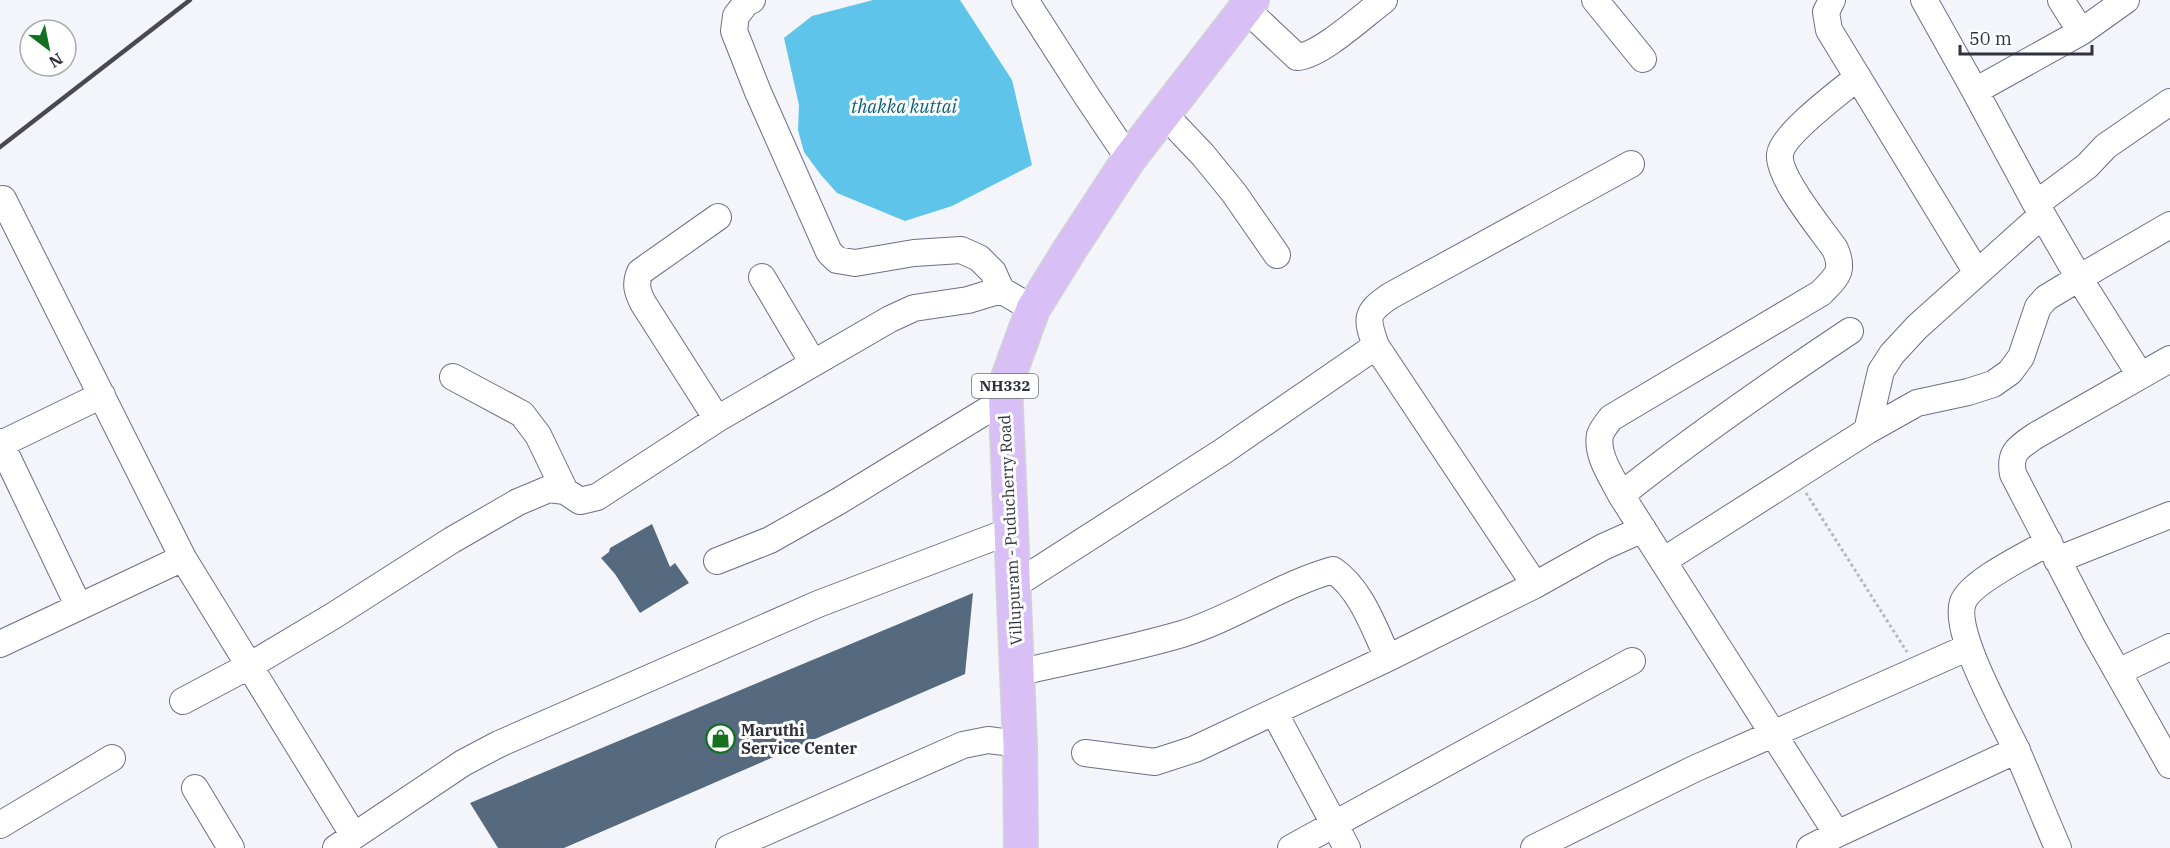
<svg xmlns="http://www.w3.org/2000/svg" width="2170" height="848" font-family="'IBM Plex Serif',serif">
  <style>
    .water { fill: #5ec4e9 }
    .building { fill: #55697f }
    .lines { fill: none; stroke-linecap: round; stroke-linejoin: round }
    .minor-casing { stroke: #6b6f89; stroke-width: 28 }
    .highway-casing { stroke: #d1d2d4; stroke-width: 36 }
    .path { stroke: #b6b7bf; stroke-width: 3; stroke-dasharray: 3 3; stroke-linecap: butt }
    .minor { stroke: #fff; stroke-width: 26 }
    .highway { stroke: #d8c0f6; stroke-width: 33 }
    .rail { stroke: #474953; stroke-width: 4.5 }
    .labels { text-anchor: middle; stroke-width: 6; stroke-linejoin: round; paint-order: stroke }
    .shield { fill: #fff; stroke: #6e7077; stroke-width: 1.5 }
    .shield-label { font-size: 15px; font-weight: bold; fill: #30323d }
    .street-label { font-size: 16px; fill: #30323d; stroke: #fff }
    .poi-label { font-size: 16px; font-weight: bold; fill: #30323d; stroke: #fff; text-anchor: start }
    .water-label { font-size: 18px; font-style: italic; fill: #085f78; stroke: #fff }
  </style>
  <rect width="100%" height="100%" fill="#f4f5fb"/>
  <!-- water -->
  <path class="water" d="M 873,0 L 960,0 L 1012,80 L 1032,165 L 952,206 L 905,221 L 837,193 L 821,175 L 804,152 L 798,130 L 799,105 L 784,38 L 812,16 Z"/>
  <!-- building -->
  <path class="building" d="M 652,524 L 670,567 L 675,563 L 689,583 L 640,613 L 615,574 L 601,558 L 609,552 L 610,548 Z
    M 973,593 L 965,674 L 564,848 L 498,848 L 470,803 Z"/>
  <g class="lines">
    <defs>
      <path id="minor" d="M 752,0 L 746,3 L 736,16 L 734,31 L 758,92 L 829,252 L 837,260 L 855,263 L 914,253 L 961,250 L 979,258 L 993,272 L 1001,290 L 1033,309
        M 1025,0 L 1086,95 L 1129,159
        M 1595,0 L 1643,59
        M 1832,0 L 1826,12 L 1829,30 L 1977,273
        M 1924,0 L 1975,91 L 2081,32 L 2126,0
        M 2061,0 L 2081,32
        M 1246,9 L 1297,57 C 1320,56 1364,15 1384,0
        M 1858,77 C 1841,91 1783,134 1780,154 C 1777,177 1822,230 1835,249 C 1845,272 1836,277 1821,293 L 1611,418 C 1607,423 1602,429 1600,435 C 1596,455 1612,477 1621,495 L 1837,834 L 2017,750
        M 1164,114 L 1203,155 L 1234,193 L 1277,255
        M 3,199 L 183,558 L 354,836
        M 2036,204 L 2087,166 L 2106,146 L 2170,102
        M 762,277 L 813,363
        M 1376,346 C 1366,318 1365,313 1390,296 L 1631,164
        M 2170,359 L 2035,436 C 2018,448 2009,452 2013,474 L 2095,632 L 2170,765
        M 2140,375 L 2079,278 L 2170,225
        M 453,377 L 522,414 L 538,435 L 565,491
        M 717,419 L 643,303 C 637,291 635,284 640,272 L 718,217
        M 1867,431 L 1881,371 L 1892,354 L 1917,327 L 2042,215
        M 0,442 L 79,607
        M 1,444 L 102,395
        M 1621,495 C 1695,436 1772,383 1850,331
        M 2049,542 C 2029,554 1971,581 1963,602 C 1952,632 2003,720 2017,751 C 2031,783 2044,816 2058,848
        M 2057,560 L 2170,515
        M 717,561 L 770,540 L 839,501 L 1004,400
        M 1663,561 L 1867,431 L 1917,403 L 1968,392 L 1993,384 L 2010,372 L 2021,357 L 2038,307 L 2046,298 L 2079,278 L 2036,204 L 1975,91
        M 1013,586 L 1222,452 L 1376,346 L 1535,585
        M 0,644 L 183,558
        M 2118,672 L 2170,647
        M 1017,673 C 1072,660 1128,650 1182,634 C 1234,618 1280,585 1333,570 C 1361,589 1374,628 1388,658
        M 183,701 L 249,666 L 333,616 L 452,540 L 518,502 L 549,489 L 565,491 L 580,501 L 597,497 L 717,419 L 890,319 L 914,308 L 968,300 L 1001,290
        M 1274,712 L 1347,848
        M 1085,753 L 1155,762 L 1195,749 L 1388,658 L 1535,585 L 1603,547 L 1643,529
        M 195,788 L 231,848
        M 0,825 L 112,758
        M 336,848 L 463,763 L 499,744 L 818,604 L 1010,531
        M 729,848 L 963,745 L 988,740 L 1020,744
        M 1291,848 L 1632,661
        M 1534,848 L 1694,769 L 1969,647
        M 1810,848 L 1837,834"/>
      <path id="highway" d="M 1021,848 L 1020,744 L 1005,386 L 1033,309 L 1070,249 L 1129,159 L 1252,0"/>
    </defs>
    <!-- minor casing -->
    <use href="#minor" class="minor-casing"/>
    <!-- highway casing -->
    <use href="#highway" class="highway-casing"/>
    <!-- path -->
    <path class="path" d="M 1806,493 L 1907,652"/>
    <!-- minor -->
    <use href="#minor" class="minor"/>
    <!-- highway -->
    <use href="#highway" class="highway"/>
    <!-- rail -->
    <path class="rail" d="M 0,147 L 190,0"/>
  </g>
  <!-- icons -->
  <defs>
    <symbol id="shop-ring" viewBox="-11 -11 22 22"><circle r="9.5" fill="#fff" stroke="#12701e" stroke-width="1.5"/><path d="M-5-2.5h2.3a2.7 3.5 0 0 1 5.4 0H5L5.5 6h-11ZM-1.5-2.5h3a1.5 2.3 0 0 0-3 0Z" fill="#12701e"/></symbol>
  </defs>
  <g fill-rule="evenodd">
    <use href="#shop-ring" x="704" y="722" width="33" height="33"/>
  </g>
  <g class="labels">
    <!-- shield labels -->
    <rect class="shield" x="972" y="374" width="66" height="24" rx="4.5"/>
    <g class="shield-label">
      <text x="1005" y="391">NH332</text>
    </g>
    <!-- street labels -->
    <g class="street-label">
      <text transform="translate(1010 530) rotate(-93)" y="6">Villupuram - Puducherry Road</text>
    </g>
    <!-- poi labels -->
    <g class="poi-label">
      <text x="741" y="736">Maruthi<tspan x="741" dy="18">Service Center</tspan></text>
    </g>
    <!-- water labels -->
    <g class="water-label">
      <text x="904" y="113">thakka kuttai</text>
    </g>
  </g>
  <!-- north arrow -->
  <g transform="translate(48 48) rotate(148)"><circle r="28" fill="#ffffff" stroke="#acadb1" stroke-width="1.5"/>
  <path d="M0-4.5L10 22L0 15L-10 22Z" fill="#12701e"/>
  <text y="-9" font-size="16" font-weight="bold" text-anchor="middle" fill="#30323d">N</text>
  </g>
  <!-- scale -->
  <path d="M1960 45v9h132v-9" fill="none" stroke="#30323d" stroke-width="3"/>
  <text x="1969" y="45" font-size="18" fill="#30323d" stroke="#ffffff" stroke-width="4.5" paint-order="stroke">50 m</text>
</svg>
